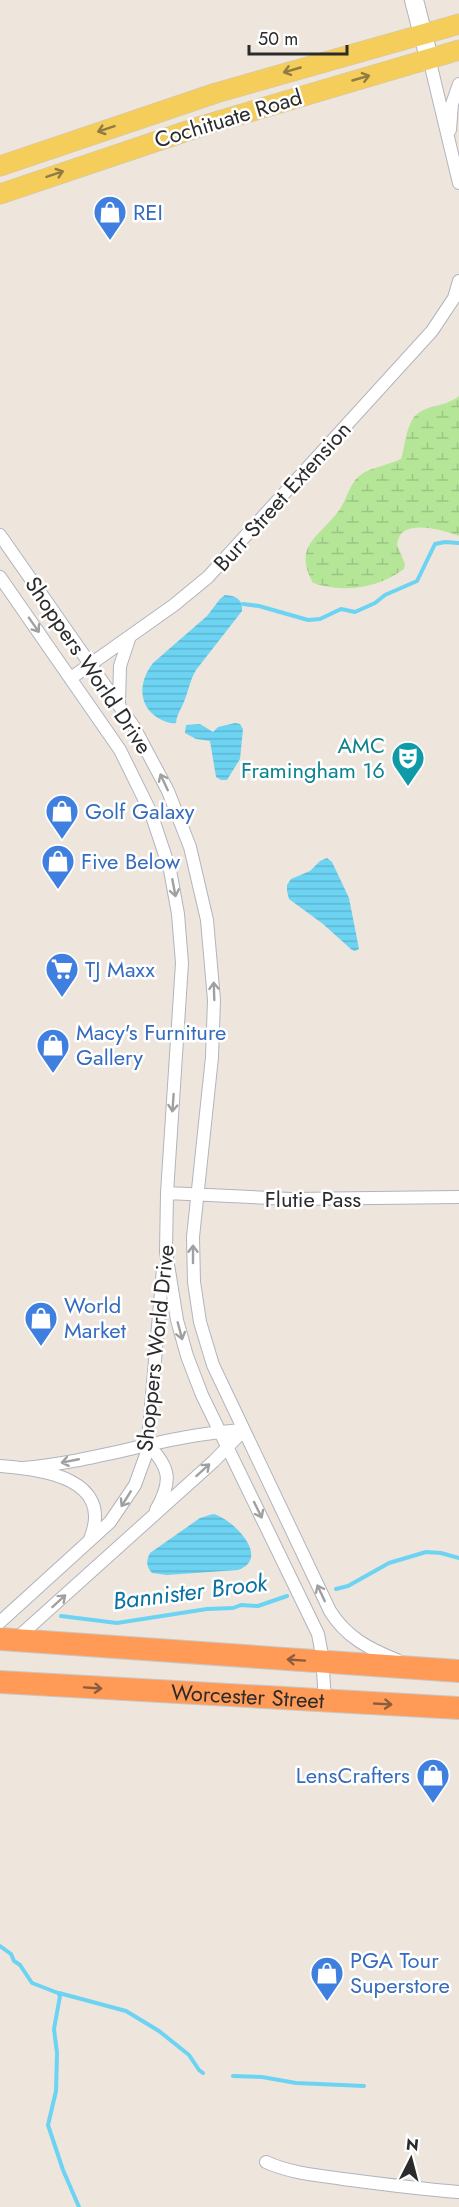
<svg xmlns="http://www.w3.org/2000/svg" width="459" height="2207" font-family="Jost,sans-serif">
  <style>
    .wetland { fill: url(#wetland-marsh) }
    .water { fill: url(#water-rules) }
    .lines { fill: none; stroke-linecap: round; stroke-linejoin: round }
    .stream { stroke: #6dd3f3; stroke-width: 4 }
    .street-casing { stroke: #b1b4bf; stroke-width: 14 }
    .secondary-casing { stroke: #b1b4bf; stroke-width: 20 }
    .primary-casing { stroke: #c8c8c8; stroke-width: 21 }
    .highway-casing { stroke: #c8c8c8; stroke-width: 24 }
    .street { stroke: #fff; stroke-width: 12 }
    .secondary { stroke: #fff; stroke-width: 18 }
    .primary { stroke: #f5cd5b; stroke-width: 20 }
    .highway { stroke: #ff9b57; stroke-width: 22 }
    .oneway { stroke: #907c43 }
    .oneway2 { stroke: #a0a0a0 }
    .oneway3 { stroke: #8a5d3f }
    .labels { text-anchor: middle; stroke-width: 5; stroke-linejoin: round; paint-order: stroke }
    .street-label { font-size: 22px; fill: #2b2b2b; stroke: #fff }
    .shop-label { font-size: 22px; fill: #366cbe; stroke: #fff; text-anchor: start }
    .culture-label { font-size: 22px; fill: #0d838f; stroke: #fff; text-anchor: end }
    .water-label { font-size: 24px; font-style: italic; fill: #0972a2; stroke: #fff }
  </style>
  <defs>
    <pattern id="wetland-marsh" width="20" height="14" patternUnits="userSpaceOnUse" patternTransform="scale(1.5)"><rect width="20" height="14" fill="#b5e698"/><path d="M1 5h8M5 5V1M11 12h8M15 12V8" fill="none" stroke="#9cc583"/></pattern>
    <pattern id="water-rules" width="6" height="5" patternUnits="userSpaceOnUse" patternTransform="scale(1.5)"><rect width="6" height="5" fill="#6dd3f3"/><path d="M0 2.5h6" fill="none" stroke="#5fb5d0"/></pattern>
  </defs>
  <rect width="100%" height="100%" fill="#eee6dd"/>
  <!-- wetland -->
  <path class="wetland" d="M 459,396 L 459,536 C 445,531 417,522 403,532 C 399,535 398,540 397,545 L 405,564 L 404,569 C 377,589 344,593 313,583 C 292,545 320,537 340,509 C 346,500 350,484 358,477 C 367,468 389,465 401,459 C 405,447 405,434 411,422 C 420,403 444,409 459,396 Z"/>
  <!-- water -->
  <path class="water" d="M 225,595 C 236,596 243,599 242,611 L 196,670 C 190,680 189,689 185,699 C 182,708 177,713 176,723 C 169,724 164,721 158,718 C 137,705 139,681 153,663 L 207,616 L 220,599 Z
    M 235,723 L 240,724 L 243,729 L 240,759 L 227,780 L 221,780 L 216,777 L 210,741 L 196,739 L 185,733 L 186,725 L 200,724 L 213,732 L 218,727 Z
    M 327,858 L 332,862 L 349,898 L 359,949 L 355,951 L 352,950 L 323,924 L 289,899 L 287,891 L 287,885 L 291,879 L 310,871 L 320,861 Z
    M 213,1514 C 232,1518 272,1558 238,1570 L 167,1575 L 152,1573 C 146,1566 146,1561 150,1553 L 200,1518 Z"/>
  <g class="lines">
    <!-- stream -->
    <path class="stream" d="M 243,604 L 259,606 L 308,620 L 320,619 L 341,609 L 355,612 L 375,603 L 385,595 L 417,581 L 435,544 L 445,542 L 459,543
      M 336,1589 L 348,1586 L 389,1563 L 426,1552 L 441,1553 L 459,1558
      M 61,1616 L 117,1623 L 207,1609 L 233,1608 L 241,1605 L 258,1606 L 287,1596
      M 0,1946 L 11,1954 L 14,1961 L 20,1965 L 32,1983 L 58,1993 L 60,1996 L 54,2029 L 57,2053 L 56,2091 L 48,2125 L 63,2170 L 79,2207
      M 59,1993 L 126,2011 L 159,2031 L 189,2055 L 199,2070 L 203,2073
      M 233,2076 L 262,2077 L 296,2083 L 364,2086"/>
    <defs>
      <path id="street" d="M 429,58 L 459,183
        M 450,130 L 452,104 L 459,84
        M 0,535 L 134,727 L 168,791 L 190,847 L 207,920 L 214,1000 L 212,1057 L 193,1237 L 194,1282 L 200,1322 L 213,1365 L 330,1611 C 346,1637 369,1649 397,1660
        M 0,577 L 120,750 L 151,813 L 170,870 L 178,914 L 182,963 L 167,1193 L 166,1252 L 177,1320 L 187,1356 L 202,1395 L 318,1634 L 322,1655 L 325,1701
        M 71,678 L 174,605 L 208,577 L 432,331 L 454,298 L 459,281
        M 119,702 L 120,666 L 130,636
        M 167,1193 L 290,1199 L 459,1197
        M 148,1445 C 171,1468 172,1482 156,1510
        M 0,1466 C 41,1469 115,1478 90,1539
        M 22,1468 C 97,1462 169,1434 244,1430
        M 0,1622 L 110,1522 L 135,1485 L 147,1452 L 163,1269
        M 15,1640 L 214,1461 L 244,1430
        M 266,2162 C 290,2173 316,2175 343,2179 C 381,2184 420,2189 459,2192"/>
      <path id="secondary" d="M 414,0 L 429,58"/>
      <path id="primary" d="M 0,166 L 216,93 L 459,24
        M 0,194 L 205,125 L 459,50"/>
      <g id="highway">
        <path d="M 0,1639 L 459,1671"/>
        <path id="s1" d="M 0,1682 L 459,1708"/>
      </g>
    </defs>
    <!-- street casing -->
    <use href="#street" class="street-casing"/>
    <!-- secondary casing -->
    <use href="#secondary" class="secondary-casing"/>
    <!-- primary casing -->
    <use href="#primary" class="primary-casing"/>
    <!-- highway casing -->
    <use href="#highway" class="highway-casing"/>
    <!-- street -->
    <use href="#street" class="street"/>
    <!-- secondary -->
    <use href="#secondary" class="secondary"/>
    <!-- primary -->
    <use href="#primary" class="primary"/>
    <!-- highway -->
    <use href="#highway" class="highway"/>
  </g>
  <!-- one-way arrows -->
  <defs><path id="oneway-shaft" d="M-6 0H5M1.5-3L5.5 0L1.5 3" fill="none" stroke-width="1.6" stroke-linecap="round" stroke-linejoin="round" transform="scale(1.5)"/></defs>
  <g class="oneway">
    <use href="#oneway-shaft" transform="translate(292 70) rotate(164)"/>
    <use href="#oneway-shaft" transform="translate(361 78) rotate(-16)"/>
    <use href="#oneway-shaft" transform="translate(106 129) rotate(161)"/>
    <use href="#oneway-shaft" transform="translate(55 174) rotate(-19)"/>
  </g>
  <g class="oneway2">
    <use href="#oneway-shaft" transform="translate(34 625) rotate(55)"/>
    <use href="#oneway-shaft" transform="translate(164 782) rotate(-115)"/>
    <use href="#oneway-shaft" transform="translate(174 888) rotate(79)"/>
    <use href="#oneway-shaft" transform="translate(214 991) rotate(-92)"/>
    <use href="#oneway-shaft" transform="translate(173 1103) rotate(94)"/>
    <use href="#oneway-shaft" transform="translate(193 1254) rotate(-90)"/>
    <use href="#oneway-shaft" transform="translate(180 1331) rotate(75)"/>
    <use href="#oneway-shaft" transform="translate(70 1461) rotate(169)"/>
    <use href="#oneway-shaft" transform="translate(203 1470) rotate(-42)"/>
    <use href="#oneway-shaft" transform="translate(126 1499) rotate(122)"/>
    <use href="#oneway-shaft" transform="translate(258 1510) rotate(64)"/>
    <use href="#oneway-shaft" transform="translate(321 1593) rotate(-115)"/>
    <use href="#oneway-shaft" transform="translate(59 1601) rotate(-42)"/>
  </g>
  <g class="oneway3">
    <use href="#oneway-shaft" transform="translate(296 1660) rotate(-176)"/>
    <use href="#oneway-shaft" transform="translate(93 1688) rotate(4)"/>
    <use href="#oneway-shaft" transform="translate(383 1704) rotate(3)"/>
  </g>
  <!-- icons -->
  <defs>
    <symbol id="shop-pin" viewBox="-11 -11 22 30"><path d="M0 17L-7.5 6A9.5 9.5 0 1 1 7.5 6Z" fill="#3f7fe0" stroke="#fff"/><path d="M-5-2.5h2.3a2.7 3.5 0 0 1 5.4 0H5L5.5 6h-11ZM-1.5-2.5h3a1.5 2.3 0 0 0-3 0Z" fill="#fff"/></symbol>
    <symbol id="theatre-pin" viewBox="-11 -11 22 30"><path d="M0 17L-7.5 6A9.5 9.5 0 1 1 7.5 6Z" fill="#0f9aa8" stroke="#fff"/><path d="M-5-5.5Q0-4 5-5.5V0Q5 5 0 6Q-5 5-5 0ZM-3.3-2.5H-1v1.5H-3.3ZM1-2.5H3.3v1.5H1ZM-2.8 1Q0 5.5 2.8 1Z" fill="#fff"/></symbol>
    <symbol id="supermarket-pin" viewBox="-11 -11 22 30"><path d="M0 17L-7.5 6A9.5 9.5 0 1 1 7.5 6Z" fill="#3f7fe0" stroke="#fff"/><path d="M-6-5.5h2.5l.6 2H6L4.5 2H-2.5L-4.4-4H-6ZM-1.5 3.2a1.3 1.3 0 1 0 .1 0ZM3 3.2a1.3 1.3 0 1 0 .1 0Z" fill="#fff"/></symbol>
  </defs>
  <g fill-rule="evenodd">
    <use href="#shop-pin" x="91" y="193" width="38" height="52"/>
    <use href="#theatre-pin" x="389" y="739" width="38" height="52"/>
    <use href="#shop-pin" x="43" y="792" width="38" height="52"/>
    <use href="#shop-pin" x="39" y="842" width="38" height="52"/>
    <use href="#supermarket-pin" x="43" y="950" width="38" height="52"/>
    <use href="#shop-pin" x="34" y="1026" width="38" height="52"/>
    <use href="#shop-pin" x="22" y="1299" width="38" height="52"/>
    <use href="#shop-pin" x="414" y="1756" width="38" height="52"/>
    <use href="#shop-pin" x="308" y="1954" width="38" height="52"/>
  </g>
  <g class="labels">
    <!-- street labels -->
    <g class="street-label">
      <text transform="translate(228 118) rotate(-17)" y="8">Cochituate Road</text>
      <text transform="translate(282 496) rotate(-48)" y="8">Burr Street Extension</text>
      <text transform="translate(89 665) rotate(56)" y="8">Shoppers World Drive</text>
      <text x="313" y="1207">Flutie Pass</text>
      <text transform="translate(155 1348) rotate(-84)" y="8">Shoppers World Drive</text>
      <text dy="8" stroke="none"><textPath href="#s1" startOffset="248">Worcester Street</textPath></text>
    </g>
    <!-- shop labels -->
    <g class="shop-label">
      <text x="133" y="220">REI</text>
      <text x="85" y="819">Golf Galaxy</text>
      <text x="81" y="869">Five Below</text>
      <text x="85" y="977">TJ Maxx</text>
      <text x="76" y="1040">Macy's Furniture<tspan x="76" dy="25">Gallery</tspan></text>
      <text x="64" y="1313">World<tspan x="64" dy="25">Market</tspan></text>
      <text x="410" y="1783" text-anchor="end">LensCrafters</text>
      <text x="350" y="1968">PGA Tour<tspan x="350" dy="25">Superstore</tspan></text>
    </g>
    <!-- culture labels -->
    <g class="culture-label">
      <text x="385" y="753">AMC<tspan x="385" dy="25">Framingham 16</tspan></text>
    </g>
    <!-- water labels -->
    <g class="water-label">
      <text transform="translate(190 1592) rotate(-7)" y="8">Bannister Brook</text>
    </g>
  </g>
  <!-- north arrow -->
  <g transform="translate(411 2159) rotate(6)" stroke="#ffffff" stroke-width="4.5" paint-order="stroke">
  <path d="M0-4.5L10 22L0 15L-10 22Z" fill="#2b2b2b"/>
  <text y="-9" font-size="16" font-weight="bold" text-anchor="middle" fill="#2b2b2b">N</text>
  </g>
  <!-- scale -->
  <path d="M249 45v9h98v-9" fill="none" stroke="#2b2b2b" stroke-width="3"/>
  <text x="258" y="45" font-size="18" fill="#2b2b2b" stroke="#ffffff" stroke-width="4.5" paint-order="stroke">50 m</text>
</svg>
